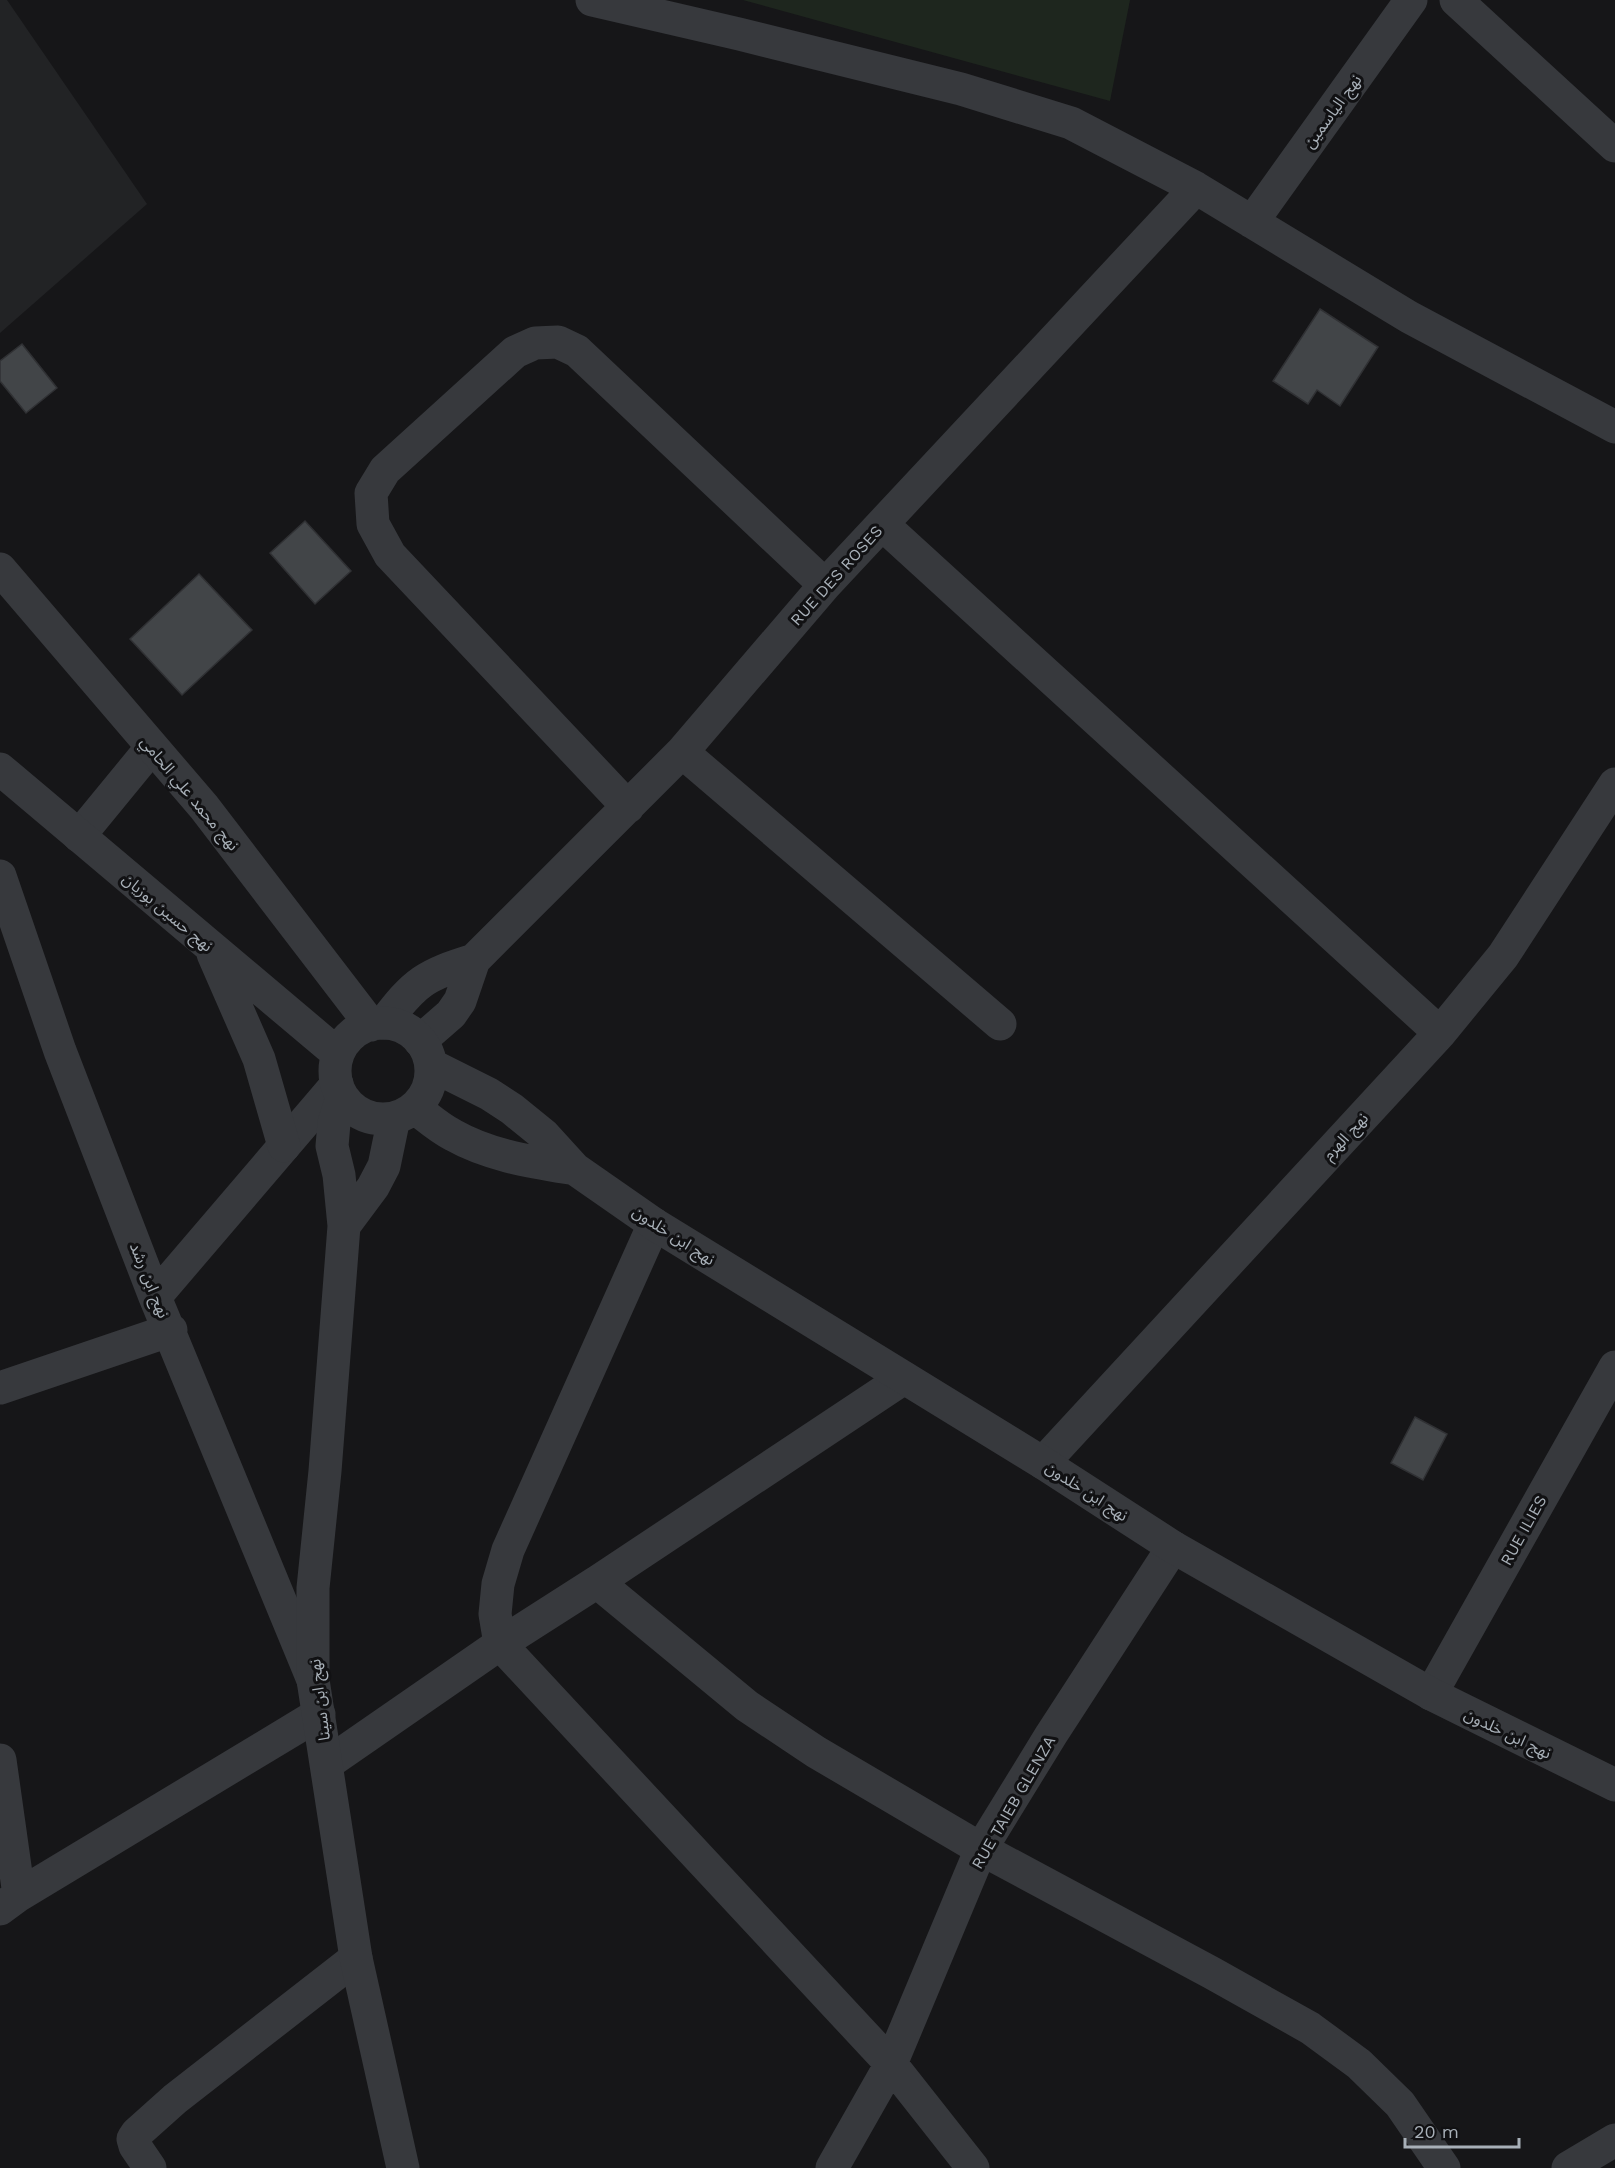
<svg xmlns="http://www.w3.org/2000/svg" width="1615" height="2168" font-family="'Work Sans','Noto Sans Arabic',sans-serif">
  <style>
    .built { fill: #222325 }
    .green { fill: #1e261e }
    .building { fill: #424548; stroke: #303134; stroke-width: 1.5 }
    .lines { fill: none; stroke-linecap: round; stroke-linejoin: round }
    .minor { stroke: #37393d; stroke-width: 33 }
    .tertiary { stroke: #37393d; stroke-width: 33 }
    .labels { text-anchor: middle; stroke-width: 6; stroke-linejoin: round; paint-order: stroke }
    .street-label { font-size: 16px; fill: #a8b0b8; stroke: #111113 }
  </style>
  <rect width="100%" height="100%" fill="#161618"/>
  <!-- built -->
  <path class="built" d="M 0,0 L 7,0 L 147,204 L 0,333 Z"/>
  <!-- green -->
  <path class="green" d="M 743,0 L 1130,0 L 1110,101 Z"/>
  <!-- building -->
  <path class="building" d="M 1320,309 L 1378,347 L 1340,406 L 1317,390 L 1308,404 L 1273,381 Z
    M 22,344 L 57,388 L 26,413 L 0,381 L 0,361 Z
    M 305,521 L 351,571 L 315,604 L 270,553 Z
    M 199,574 L 252,630 L 182,695 L 130,639 Z
    M 1415,1417 L 1447,1434 L 1423,1480 L 1391,1463 Z"/>
  <g class="lines">
    <!-- minor -->
    <path class="minor" d="M 592,0 L 739,34 L 961,89 L 1071,123 L 1196,188 L 1409,317 L 1615,427
      M 1456,0 L 1615,146
      M 1252,222 L 1411,0
      M 882,524 L 1440,1033
      M 682,752 L 1000,1024
      M 628,807 L 390,555 L 373,524 L 371,493 L 385,470 L 515,352 L 535,343 L 558,342 L 577,351 L 825,585
      M 79,836 L 152,747
      M 0,876 L 60,1051 L 155,1297 L 313,1680
      M 384,1023 C 415,982 425,975 474,960 L 682,752 L 825,585 L 1196,188
      M 420,1041 L 451,1014 L 460,1001 L 474,960
      M 654,1224 L 508,1550 L 498,1584 L 495,1614 L 500,1644 L 891,2064 L 973,2168
      M 155,1297 L 337,1084
      M 0,1388 L 171,1330
      M 1043,1463 L 1440,1033 L 1503,956 L 1615,784
      M 597,1582 L 904,1378
      M 1431,1694 L 1615,1367
      M 0,1760 L 19,1895
      M 328,1763 L 500,1644 L 597,1582 L 747,1706 L 816,1752 L 981,1849 L 1212,1973 L 1310,2028 L 1359,2064 L 1400,2104 L 1444,2168
      M 0,1909 L 19,1895 L 319,1714
      M 150,2168 L 135,2146 L 133,2139 L 137,2133 L 175,2099 L 356,1958
      M 832,2168 L 891,2064 L 981,1849 L 1051,1735 L 1173,1547
      M 1568,2168 L 1615,2140"/>
    <!-- tertiary -->
    <path class="tertiary" d="M 0,569 L 204,807 L 371,1025
      M 0,769 L 338,1054
      M 213,954 L 259,1059 L 284,1146
      M335 1071a48 48 0 1 1 96 0a48 48 0 1 1-96 0Z
      M 431,1065 L 489,1094 L 512,1109 L 544,1135 L 575,1169 L 654,1224 L 1043,1463 L 1173,1547 L 1431,1694 L 1615,1785
      M 342,1097 L 334,1123 L 332,1146 L 339,1175 L 344,1226 L 325,1471 L 313,1588 L 313,1680 L 356,1958 L 403,2168
      M 415,1108 C 427,1117 439,1128 453,1135 C 490,1156 533,1162 575,1169
      M 344,1226 L 373,1187 L 384,1166 L 394,1118"/>
  </g>
  <g class="labels">
    <!-- street labels -->
    <g class="street-label">
      <text transform="translate(1332 111) rotate(-54)" y="6">نهج الياسمين</text>
      <text transform="translate(836 575) rotate(-48)" y="6">RUE DES ROSES</text>
      <text transform="translate(190 793) rotate(50)" y="6">نهج محمد علي الحامي</text>
      <text transform="translate(168 912) rotate(40)" y="6">نهج حسين بوزيان</text>
      <text transform="translate(1345 1136) rotate(-47)" y="6">نهج الهرم</text>
      <text transform="translate(674 1235) rotate(33)" y="6">نهج ابن خلدون</text>
      <text transform="translate(150 1280) rotate(68)" y="6">نهج ابن رشد</text>
      <text transform="translate(1087 1491) rotate(33)" y="6">نهج ابن خلدون</text>
      <text transform="translate(1523 1530) rotate(-61)" y="6">RUE ILIES</text>
      <text transform="translate(319 1700) rotate(-97)" y="6">نهج ابن سينا</text>
      <text transform="translate(1508 1733) rotate(26)" y="6">نهج ابن خلدون</text>
      <text transform="translate(1013 1802) rotate(-60)" y="6">RUE TAIEB GLENZA</text>
    </g>
  </g>
  <!-- scale -->
  <path d="M1405 2138v9h114v-9" fill="none" stroke="#a8b0b8" stroke-width="3"/>
  <text x="1414" y="2138" font-size="18" fill="#a8b0b8" stroke="#111113" stroke-width="4.5" paint-order="stroke">20 m</text>
</svg>
